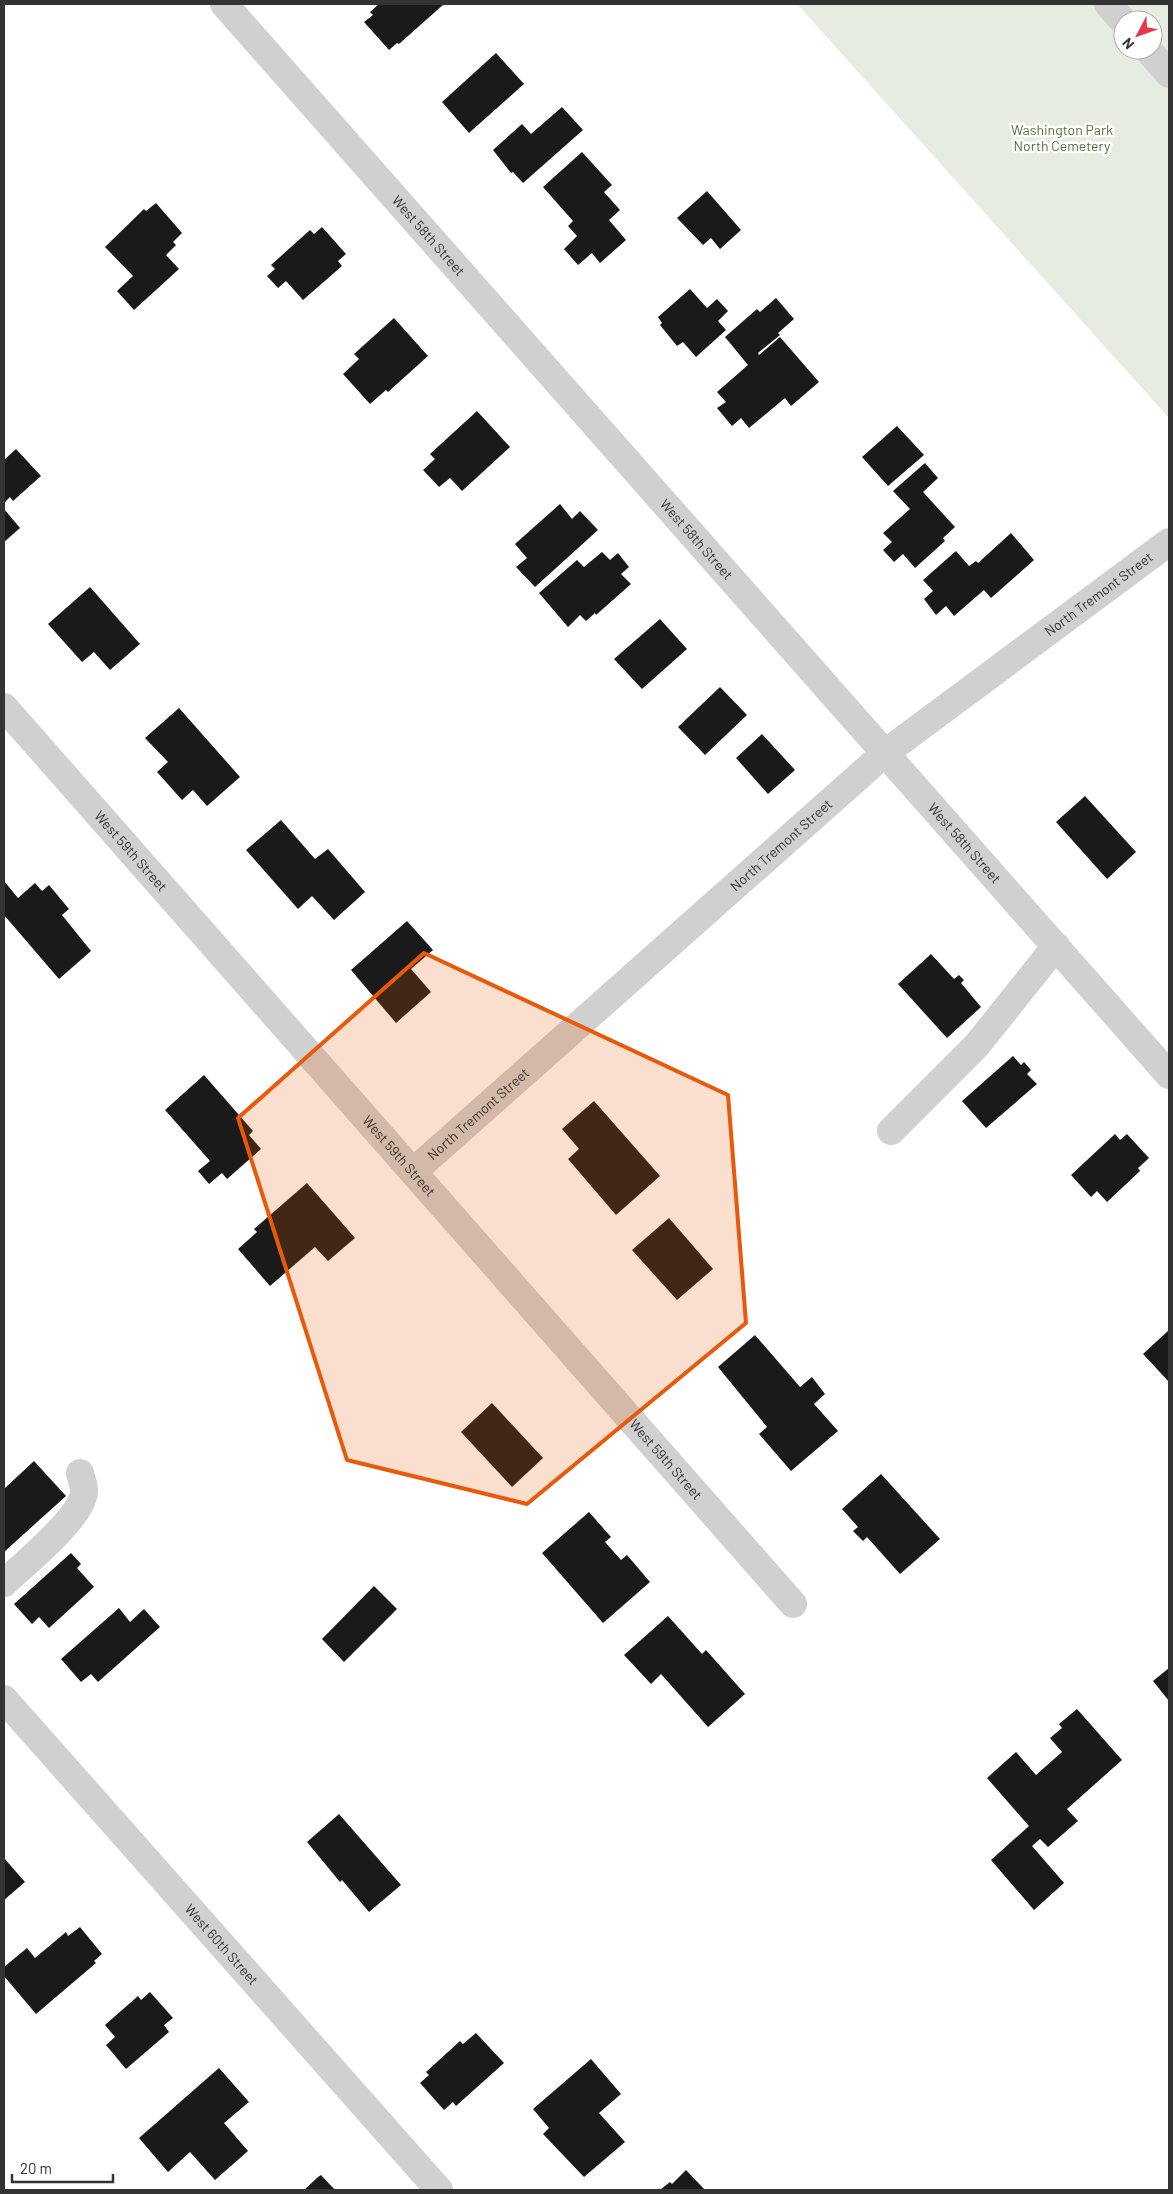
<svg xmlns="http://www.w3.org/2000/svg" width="1173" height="2194" font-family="Barlow,sans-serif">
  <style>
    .green { fill: #e6ecdf; fill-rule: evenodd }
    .building { fill: #1a1a1a }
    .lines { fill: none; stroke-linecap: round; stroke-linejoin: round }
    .minor { stroke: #d0d0d0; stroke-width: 28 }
    .marked { fill: #e8590c; fill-opacity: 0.2; stroke: #e8590c; stroke-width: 4; stroke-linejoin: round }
    .labels { text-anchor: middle; stroke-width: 5; stroke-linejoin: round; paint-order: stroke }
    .park-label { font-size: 14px; fill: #56703f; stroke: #fff }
    .street-label { font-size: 14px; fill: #333; stroke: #fff }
  </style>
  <rect width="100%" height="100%" fill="#fff"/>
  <!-- green -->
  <path class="green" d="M 797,4 L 1169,4 L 1169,418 ZM 1123,20 L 1153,20 L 1153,50 L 1123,50 Z"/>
  <!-- building -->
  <path class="building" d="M 379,4 L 444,4 L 399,44 L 397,43 L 389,50 L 364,22 L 373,15 L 370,12 Z
    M 496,53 L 524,84 L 469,133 L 442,102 Z
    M 562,107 L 583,130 L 523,183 L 513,172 L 511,173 L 493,150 L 522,124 L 531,134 Z
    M 582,152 L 612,185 L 604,192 L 620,210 L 609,220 L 626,240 L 600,263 L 592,253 L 578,265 L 564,249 L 577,236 L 568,226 L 573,221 L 543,187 Z
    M 707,191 L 741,230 L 720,249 L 711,238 L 703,245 L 677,218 Z
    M 156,203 L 182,233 L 173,242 L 176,245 L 166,255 L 179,269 L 134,310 L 117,291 L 133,276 L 105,247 L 144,209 L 146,211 Z
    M 322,227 L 346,254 L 338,261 L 342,266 L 303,300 L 286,281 L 278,288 L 267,276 L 275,269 L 271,265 L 310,230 L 314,234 Z
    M 690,289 L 707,308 L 717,299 L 728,311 L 718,321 L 726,330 L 696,357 L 683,342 L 677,346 L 660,325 L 662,323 L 658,317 Z
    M 776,298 L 794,319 L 778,333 L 780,335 L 758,353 L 759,355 L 780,337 L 819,382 L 791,406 L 785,398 L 749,428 L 741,418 L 732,426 L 717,408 L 726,402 L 717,392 L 748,365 L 725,337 L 757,309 L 760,312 Z
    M 394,318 L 428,356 L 388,392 L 386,390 L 370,404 L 343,374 L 359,359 L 354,354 Z
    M 477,411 L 510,447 L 462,491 L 450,478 L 439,487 L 423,470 L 435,459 L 430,454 Z
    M 897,426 L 924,455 L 888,486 L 862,457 Z
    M 16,449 L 41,476 L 13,501 L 10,497 L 4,503 L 4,460 Z
    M 925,463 L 938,478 L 923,492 L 955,527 L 943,538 L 945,541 L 915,568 L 903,554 L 894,562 L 883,550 L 892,542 L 883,533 L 910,509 L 893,491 Z
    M 560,504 L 572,519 L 580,511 L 598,530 L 535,587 L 516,567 L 527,558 L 515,544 Z
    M 4,509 L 20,528 L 4,542 Z
    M 1011,533 L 1034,560 L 991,598 L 984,590 L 954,616 L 946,606 L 936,615 L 924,599 L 933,591 L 923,580 L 956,551 L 969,566 L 976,561 L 978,563 Z
    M 602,552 L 610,560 L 618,553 L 629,567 L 621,574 L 631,584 L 596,615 L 595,613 L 586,621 L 580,615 L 568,627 L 539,593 L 577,560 L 584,567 Z
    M 90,587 L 140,644 L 110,670 L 94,652 L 82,662 L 48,624 Z
    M 660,619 L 687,649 L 642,689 L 614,659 Z
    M 720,687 L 747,715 L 705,755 L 678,727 Z
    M 179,708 L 240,777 L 207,806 L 193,790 L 182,800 L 157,772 L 168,762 L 145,738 Z
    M 762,734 L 795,770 L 768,794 L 736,758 Z
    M 1085,796 L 1136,852 L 1107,879 L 1056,822 Z
    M 281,820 L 315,859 L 328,849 L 365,892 L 334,920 L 312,896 L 298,909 L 246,850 Z
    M 4,881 L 18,898 L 35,883 L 42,891 L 49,885 L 69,909 L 62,915 L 91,951 L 59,979 L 4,915 Z
    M 407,921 L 433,950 L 411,969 L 431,992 L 396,1023 L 351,970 Z
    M 931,954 L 954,979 L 959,975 L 964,980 L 961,983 L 981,1007 L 947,1038 L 898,984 Z
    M 1013,1056 L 1021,1065 L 1024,1062 L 1031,1070 L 1027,1074 L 1037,1084 L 986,1128 L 962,1101 Z
    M 204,1075 L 253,1131 L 249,1135 L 261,1149 L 227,1179 L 222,1173 L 209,1184 L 198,1171 L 210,1161 L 165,1110 Z
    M 594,1101 L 660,1176 L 616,1215 L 568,1159 L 579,1149 L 562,1129 Z
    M 1115,1134 L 1120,1140 L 1127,1134 L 1149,1158 L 1138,1168 L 1140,1171 L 1107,1202 L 1097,1191 L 1091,1197 L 1071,1175 Z
    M 307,1183 L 355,1238 L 328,1261 L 315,1247 L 270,1286 L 238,1249 L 257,1232 L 254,1229 Z
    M 669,1218 L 713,1269 L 677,1300 L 632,1250 Z
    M 1169,1330 L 1169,1382 L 1143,1354 Z
    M 755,1335 L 800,1387 L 812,1377 L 825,1394 L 814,1404 L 838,1431 L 791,1471 L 759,1434 L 767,1427 L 718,1367 Z
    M 492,1403 L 543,1458 L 512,1487 L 461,1432 Z
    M 34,1461 L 66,1496 L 4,1552 L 4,1489 Z
    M 881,1474 L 940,1539 L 900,1574 L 867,1537 L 863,1541 L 853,1531 L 858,1527 L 842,1509 Z
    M 589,1512 L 611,1537 L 605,1542 L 621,1560 L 627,1555 L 650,1582 L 603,1623 L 542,1553 Z
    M 71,1553 L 81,1564 L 77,1568 L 94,1587 L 49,1628 L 39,1617 L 32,1624 L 14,1604 Z
    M 374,1586 L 397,1609 L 344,1662 L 322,1639 Z
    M 119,1608 L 130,1622 L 144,1609 L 160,1627 L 98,1682 L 91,1674 L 81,1682 L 61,1659 Z
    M 668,1616 L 702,1654 L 706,1650 L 745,1694 L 708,1727 L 661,1674 L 651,1684 L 624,1655 Z
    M 1169,1668 L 1169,1701 L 1153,1681 Z
    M 1077,1709 L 1122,1760 L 1067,1809 L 1078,1821 L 1048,1847 L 1040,1839 L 1032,1846 L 1064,1883 L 1034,1910 L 991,1860 L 1029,1826 L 987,1778 L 1016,1752 L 1036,1775 L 1062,1752 L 1050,1738 L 1062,1728 L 1059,1724 Z
    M 339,1814 L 401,1885 L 369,1912 L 342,1880 L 340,1882 L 307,1842 Z
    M 4,1858 L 25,1882 L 4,1900 Z
    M 80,1927 L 102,1954 L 94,1961 L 96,1963 L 36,2014 L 4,1976 L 4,1967 L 27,1948 L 35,1958 L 66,1932 L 68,1936 Z
    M 150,1992 L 173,2018 L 164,2025 L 169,2032 L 126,2069 L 106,2045 L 115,2037 L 105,2025 L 138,1996 L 141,2000 Z
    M 476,2033 L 504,2063 L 456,2106 L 453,2102 L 444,2110 L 420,2083 L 429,2075 L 426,2072 L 460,2041 L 463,2044 Z
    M 591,2059 L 621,2094 L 599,2113 L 625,2142 L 584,2177 L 543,2134 L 549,2128 L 533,2109 Z
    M 219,2068 L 249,2102 L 224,2123 L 248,2151 L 215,2180 L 190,2152 L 168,2172 L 139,2138 Z
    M 686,2170 L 705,2190 L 660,2190 L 670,2182 L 672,2184 Z
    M 321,2175 L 335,2190 L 304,2190 L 318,2177 Z"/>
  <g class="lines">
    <!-- minor -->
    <g class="minor">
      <path id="s1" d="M 224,4 L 1169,1075"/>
      <path d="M 1108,4 L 1123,21"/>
      <path d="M 1148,50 L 1169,74"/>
      <path id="s2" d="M 4,707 L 793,1604"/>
      <path d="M 891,1131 L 977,1045 L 1056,946"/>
      <path id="s3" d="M 414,1171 L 885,753 L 1169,542"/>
      <path d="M 4,1583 C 23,1565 82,1518 84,1492 C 85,1487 81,1479 80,1473"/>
      <path id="s4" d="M 4,1699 L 439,2190"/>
    </g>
  </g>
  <!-- marked area -->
  <path class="marked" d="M 424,953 L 728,1095 L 746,1323 L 527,1504 L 347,1460 L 238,1118 Z"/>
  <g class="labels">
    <!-- park labels -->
    <g class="park-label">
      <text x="1062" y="135">Washington Park<tspan x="1062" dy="16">North Cemetery</tspan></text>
    </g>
    <!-- street labels -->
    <g class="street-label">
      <text dy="5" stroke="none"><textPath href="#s1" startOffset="309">West 58th Street</textPath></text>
      <text dy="5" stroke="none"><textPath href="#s1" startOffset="714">West 58th Street</textPath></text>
      <text dy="5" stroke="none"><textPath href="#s3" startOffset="896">North Tremont Street</textPath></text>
      <text dy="5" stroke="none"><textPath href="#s1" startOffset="1119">West 58th Street</textPath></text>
      <text dy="5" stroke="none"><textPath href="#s3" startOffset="491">North Tremont Street</textPath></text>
      <text dy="5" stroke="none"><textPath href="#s2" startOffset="192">West 59th Street</textPath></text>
      <text dy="5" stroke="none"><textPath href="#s3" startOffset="86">North Tremont Street</textPath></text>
      <text dy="5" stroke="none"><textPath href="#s2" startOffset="598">West 59th Street</textPath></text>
      <text dy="5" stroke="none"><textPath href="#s2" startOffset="1002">West 59th Street</textPath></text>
      <text dy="5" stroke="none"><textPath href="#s4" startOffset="328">West 60th Street</textPath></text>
    </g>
  </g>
  <!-- border -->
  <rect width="1173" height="2194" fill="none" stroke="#333333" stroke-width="10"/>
  <!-- north arrow -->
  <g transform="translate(1138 35) rotate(229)"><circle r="24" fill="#ffffff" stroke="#adadad"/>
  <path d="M0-4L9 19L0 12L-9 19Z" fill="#e63946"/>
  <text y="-8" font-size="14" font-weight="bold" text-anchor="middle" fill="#333333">N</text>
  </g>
  <!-- scale -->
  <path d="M12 2174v8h101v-8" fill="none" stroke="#333333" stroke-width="2.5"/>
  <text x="20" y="2174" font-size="15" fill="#333333" stroke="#ffffff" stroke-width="4" paint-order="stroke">20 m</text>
</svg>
